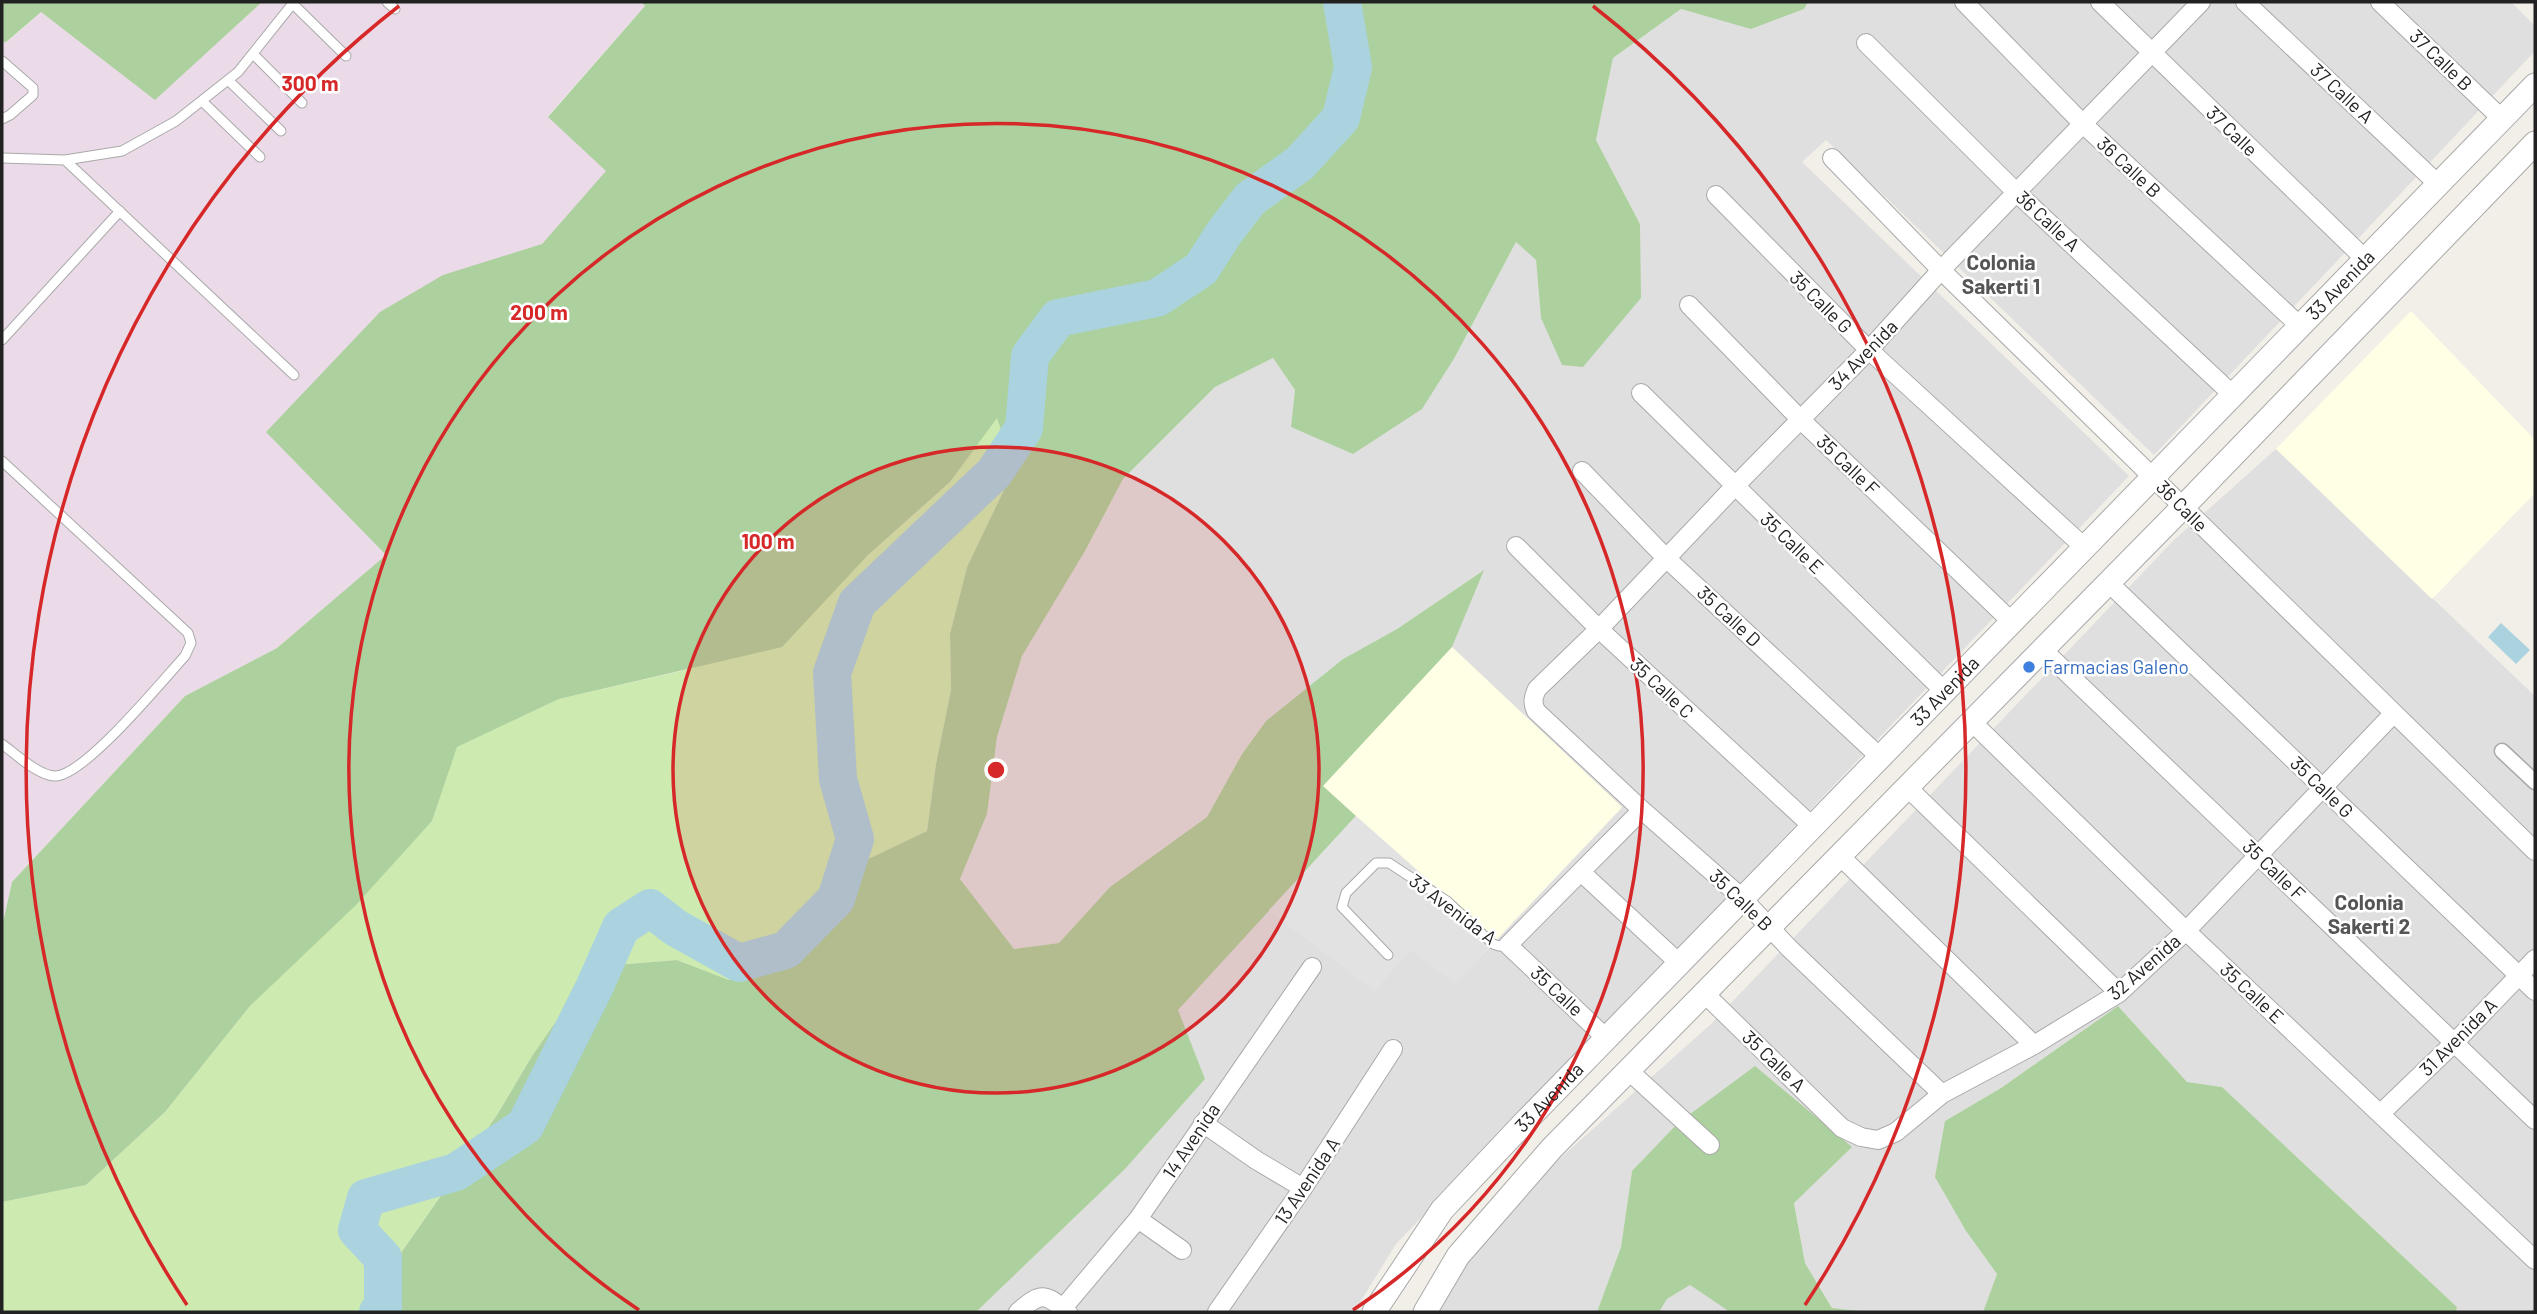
<svg xmlns="http://www.w3.org/2000/svg" width="2537" height="1314" font-family="Barlow,sans-serif">
  <style>
    .residential { fill: #e0dfdf }
    .industrial { fill: #ebdbe8 }
    .education { fill: #ffffe5 }
    .grass { fill: #cdebb0 }
    .forest { fill: #add19e }
    .parking { fill: #e2e2e2 }
    .water { fill: #aad3df }
    .lines { fill: none; stroke-linecap: round; stroke-linejoin: round }
    .river { stroke: #aad3df; stroke-width: 38 }
    .service-casing { stroke: #a9a9a9; stroke-width: 11 }
    .pedestrian-casing { stroke: #a9a9a9; stroke-width: 17 }
    .minor-casing { stroke: #a9a9a9; stroke-width: 20 }
    .tertiary-casing { stroke: #a9a9a9; stroke-width: 25 }
    .service { stroke: #fff; stroke-width: 9 }
    .pedestrian { stroke: #fff; stroke-width: 14 }
    .minor { stroke: #fff; stroke-width: 18 }
    .tertiary { stroke: #fff; stroke-width: 23 }
    .ring { fill: none; stroke: #d62828; stroke-width: 3.5 }
    .shop-dot { fill: #3f7fe0; stroke: #fff; stroke-width: 2.5 }
    .labels { text-anchor: middle; stroke-width: 5; stroke-linejoin: round; paint-order: stroke }
    .street-label { font-size: 19px; fill: #222; stroke: #fff }
    .shop-label { font-size: 19px; fill: #366cbe; stroke: #fff; text-anchor: start }
    .neighbourhood-label { font-size: 21px; font-weight: bold; fill: #555; stroke: #fff }
    .centre { fill: #d62828; stroke: #fff; stroke-width: 3.5 }
    .ring-label { font-size: 21px; text-anchor: middle; font-weight: bold; fill: #d62828; stroke: #fff; stroke-width: 5; stroke-linejoin: round; paint-order: stroke }
  </style>
  <rect width="100%" height="100%" fill="#f2efe9"/>
  <!-- residential -->
  <path class="residential" d="M 1808,2 L 2511,2 L 2535,26 L 2535,51 L 2154,455 L 1826,140 L 1802,162 L 2129,476 L 1396,1244 L 1354,1312 L 976,1312 L 1125,1169 L 1205,1079 L 1177,1010 L 1269,910 L 1374,990 L 1411,950 L 1456,983 L 1622,808 L 1452,647 L 1482,571 L 1397,629 L 1343,659 L 1266,721 L 1242,754 L 1207,817 L 1110,887 L 1059,943 L 1014,949 L 960,879 L 987,814 L 997,737 L 1022,656 L 1085,551 L 1123,479 L 1215,387 L 1273,358 L 1295,390 L 1455,357 L 1516,242 L 1536,260 L 1541,318 L 1640,224 L 1596,140 L 1613,58 L 1681,9 L 1751,28 L 1803,9 Z
    M 2276,449 L 2535,696 L 2535,1312 L 2456,1312 L 2457,1307 L 2222,1087 L 2187,1082 L 2118,1006 L 2001,1088 L 1945,1121 L 1966,1231 L 1997,1274 L 1983,1312 L 1866,1312 L 1833,1309 L 1805,1263 L 1794,1202 L 1632,1171 L 1621,1247 L 1597,1312 L 1434,1312 L 1472,1255 L 1548,1169 L 1710,1025 L 2174,540 Z
    M 1690,1285 L 1728,1310 L 1730,1312 L 1659,1312 L 1667,1299 Z"/>
  <!-- industrial -->
  <path class="industrial" d="M 262,2 L 641,2 L 645,6 L 548,116 L 607,171 L 542,244 L 266,431 L 386,555 L 277,648 L 185,696 L 12,882 L 2,927 L 2,39 L 6,43 L 41,12 L 155,99 Z"/>
  <!-- education -->
  <path class="education" d="M 2411,311 L 2535,440 L 2535,493 L 2432,599 L 2276,449 Z
    M 1452,647 L 1622,807 L 1496,940 L 1322,786 Z"/>
  <!-- grass -->
  <path class="grass" d="M 997,417 L 1014,469 L 967,567 L 950,634 L 951,690 L 936,764 L 927,831 L 834,876 L 795,944 L 729,980 L 677,960 L 617,965 L 568,1004 L 532,1056 L 497,1115 L 360,1312 L 2,1312 L 2,1202 L 86,1185 L 165,1112 L 250,1006 L 432,821 L 456,747 L 559,699 L 690,669 L 867,556 L 950,482 Z"/>
  <!-- forest -->
  <path class="forest" d="M 2,2 L 262,2 L 155,100 L 41,12 L 5,43 L 2,39 Z
    M 641,2 L 1808,2 L 1804,9 L 1751,29 L 1681,9 L 1613,58 L 1596,140 L 1640,224 L 1641,298 L 1583,367 L 1562,365 L 1541,318 L 1536,260 L 1516,242 L 1455,357 L 1422,409 L 1353,454 L 1291,427 L 1295,390 L 1273,358 L 1215,387 L 1123,479 L 1085,551 L 1022,656 L 997,737 L 987,814 L 960,879 L 1014,949 L 1059,943 L 1110,887 L 1207,817 L 1242,754 L 1266,721 L 1343,659 L 1397,629 L 1484,570 L 1452,647 L 1323,786 L 1356,816 L 1178,1010 L 1205,1079 L 1125,1169 L 976,1312 L 360,1312 L 497,1115 L 532,1056 L 568,1004 L 616,965 L 677,960 L 729,980 L 795,944 L 833,876 L 927,831 L 936,764 L 951,690 L 950,634 L 967,567 L 1014,469 L 997,418 L 950,482 L 867,556 L 782,647 L 559,699 L 457,747 L 432,821 L 356,905 L 250,1006 L 165,1112 L 86,1185 L 2,1202 L 2,927 L 12,882 L 185,696 L 277,648 L 386,555 L 266,432 L 380,312 L 443,275 L 542,244 L 606,171 L 548,117 L 645,6 Z
    M 2118,1006 L 2187,1082 L 2222,1087 L 2457,1307 L 2456,1312 L 1983,1312 L 1997,1274 L 1966,1231 L 1935,1177 L 1945,1121 L 2001,1088 Z
    M 1755,1066 L 1852,1147 L 1794,1203 L 1805,1263 L 1832,1308 L 1866,1312 L 1730,1312 L 1690,1285 L 1667,1299 L 1659,1312 L 1597,1312 L 1621,1247 L 1632,1171 L 1678,1123 Z"/>
  <!-- parking -->
  <path class="parking" d="M 1356,816 L 1496,940 L 1456,984 L 1411,950 L 1374,991 L 1269,910 Z"/>
  <!-- water -->
  <path class="water" d="M 2501,623 L 2530,650 L 2516,664 L 2488,637 Z"/>
  <g class="lines">
    <!-- river -->
    <path class="river" d="M 378,1312 L 383,1308 L 383,1258 L 357,1230 L 366,1198 L 456,1172 L 525,1126 L 594,988 L 621,927 L 650,908 L 676,928 L 739,963 L 786,950 L 836,899 L 855,839 L 838,779 L 832,673 L 857,603 L 994,473 L 1024,428 L 1030,356 L 1058,318 L 1157,298 L 1201,269 L 1224,233 L 1250,199 L 1300,163 L 1341,118 L 1353,67 L 1342,2"/>
    <defs>
      <path id="service" d="M 387,2 L 395,9
        M 293,4 L 346,56
        M 253,54 L 302,103
        M 2,61 L 33,88 L 33,95 L 10,115 L 2,119
        M 228,80 L 281,131
        M 202,101 L 260,157
        M 2,158 L 65,160 L 122,151 L 176,121 L 238,72 L 294,2
        M 65,160 L 294,375
        M 2,340 L 120,211
        M 2,461 L 188,633 L 191,643 L 185,656 C 162,681 86,774 56,776 C 40,777 14,753 2,744
        M 1388,955 L 1342,907 L 1346,893 L 1376,863 L 1389,863 L 1447,901 L 1493,944 L 1499,946 L 1508,945"/>
      <path id="pedestrian" d="M 2502,751 L 2535,782"/>
      <path id="minor" d="M 1964,2 L 2083,124 L 2300,326
        M 2100,2 L 2365,259
        M 2245,2 L 2438,184
        M 2380,2 L 2502,119
        M 1866,43 L 2017,193 L 2233,395
        M 1832,158 L 1941,270 L 2535,851
        M 1716,195 L 1869,350 L 2084,547
        M 1689,305 L 1800,419 L 2011,621
        M 1641,393 L 1944,691
        M 1582,471 L 1666,558 L 1880,757
        M 1516,546 L 1599,629 L 1812,826
        M 2109,583 L 2535,991
        M 2043,650 L 2535,1120
        M 1972,722 L 2186,931 L 2535,1260
        M 1908,788 L 2119,993
        M 1840,856 L 2034,1045
        M 1581,872 L 1679,963
        M 1705,994 L 1842,1128 L 1861,1137 L 1878,1140 L 1896,1132 L 1942,1094 L 2034,1045 L 2119,993 L 2186,931 L 2394,713
        M 1606,1038 L 1508,945 L 1642,810
        M 1629,1071 L 1710,1145
        M 1942,1094 L 1789,948 L 1742,898 L 1642,810 L 1536,711 C 1532,702 1533,698 1537,689 L 1599,629 L 1734,487 L 1869,350 L 1941,270 L 2201,2
        M 2380,1114 L 2454,1043 L 2535,959
        M 1203,1123 L 1256,1160 L 1303,1188
        M 1138,1219 L 1182,1250
        M 1063,1308 L 1138,1219 L 1312,967
        M 1018,1312 C 1042,1291 1045,1294 1068,1312
        M 1217,1312 L 1303,1188 L 1393,1049"/>
      <g id="tertiary">
        <path id="s1" d="M 1374,1312 L 1442,1210 L 1522,1125 L 2535,85"/>
        <path d="M 1425,1312 L 1458,1256 L 1552,1148 L 2183,507 L 2535,143"/>
      </g>
    </defs>
    <!-- service casing -->
    <use href="#service" class="service-casing"/>
    <!-- pedestrian casing -->
    <use href="#pedestrian" class="pedestrian-casing"/>
    <!-- minor casing -->
    <use href="#minor" class="minor-casing"/>
    <!-- tertiary casing -->
    <use href="#tertiary" class="tertiary-casing"/>
    <!-- service -->
    <use href="#service" class="service"/>
    <!-- pedestrian -->
    <use href="#pedestrian" class="pedestrian"/>
    <!-- minor -->
    <use href="#minor" class="minor"/>
    <!-- tertiary -->
    <use href="#tertiary" class="tertiary"/>
  </g>
  <!-- distance rings -->
  <circle cx="996" cy="770" r="323" fill="#d62828" fill-opacity=".12"/>
  <g class="ring">
    <circle cx="996" cy="770" r="323"/>
    <path d="M639 1310A647 647 0 1 1 1353 1310"/>
    <path d="M187 1305A970 970 0 0 1 399 6M1593 6A970 970 0 0 1 1805 1305"/>
  </g>
  <!-- markers -->
  <circle class="shop-dot" cx="2029" cy="667" r="7"/>
  <g class="labels">
    <!-- street labels -->
    <g class="street-label">
      <text transform="translate(2441 60) rotate(44)" y="7">37 Calle B</text>
      <text transform="translate(2342 93) rotate(43)" y="7">37 Calle A</text>
      <text transform="translate(2232 131) rotate(44)" y="7">37 Calle</text>
      <text transform="translate(2129 167) rotate(43)" y="7">36 Calle B</text>
      <text transform="translate(2048 221) rotate(43)" y="7">36 Calle A</text>
      <text dy="7" stroke="none"><textPath href="#s1" startOffset="1412">33 Avenida</textPath></text>
      <text transform="translate(1821 302) rotate(45)" y="7">35 Calle G</text>
      <text transform="translate(1863 355) rotate(-46)" y="7">34 Avenida</text>
      <text transform="translate(1848 465) rotate(44)" y="7">35 Calle F</text>
      <text transform="translate(2182 506) rotate(45)" y="7">36 Calle</text>
      <text transform="translate(1792 543) rotate(44)" y="7">35 Calle E</text>
      <text transform="translate(1729 616) rotate(43)" y="7">35 Calle D</text>
      <text transform="translate(1662 688) rotate(43)" y="7">35 Calle C</text>
      <text dy="7" stroke="none"><textPath href="#s1" startOffset="845">33 Avenida</textPath></text>
      <text transform="translate(2322 787) rotate(44)" y="7">35 Calle G</text>
      <text transform="translate(2274 870) rotate(44)" y="7">35 Calle F</text>
      <text transform="translate(1741 900) rotate(44)" y="7">35 Calle B</text>
      <text transform="translate(1453 909) rotate(37)" y="7">33 Avenida A</text>
      <text transform="translate(2144 967) rotate(-41)" y="7">32 Avenida</text>
      <text transform="translate(1557 991) rotate(43)" y="7">35 Calle</text>
      <text transform="translate(2252 993) rotate(43)" y="7">35 Calle E</text>
      <text transform="translate(2458 1037) rotate(-45)" y="7">31 Avenida A</text>
      <text transform="translate(1774 1061) rotate(44)" y="7">35 Calle A</text>
      <text dy="7" stroke="none"><textPath href="#s1" startOffset="278">33 Avenida</textPath></text>
      <text transform="translate(1191 1141) rotate(-56)" y="7">14 Avenida</text>
      <text transform="translate(1307 1181) rotate(-56)" y="7">13 Avenida A</text>
    </g>
    <!-- shop labels -->
    <g class="shop-label">
      <text x="2043" y="674">Farmacias Galeno</text>
    </g>
    <!-- neighbourhood labels -->
    <g class="neighbourhood-label">
      <text x="2001" y="270">Colonia<tspan x="2001" dy="24">Sakerti 1</tspan></text>
      <text x="2369" y="910">Colonia<tspan x="2369" dy="24">Sakerti 2</tspan></text>
    </g>
  </g>
  <circle cx="996" cy="770" r="10" class="centre"/>
  <g class="ring-label">
    <text x="310" y="91">300 m</text>
    <text x="539" y="320">200 m</text>
    <text x="768" y="549">100 m</text>
  </g>
  <!-- border -->
  <rect width="2537" height="1314" fill="none" stroke="#222222" stroke-width="7"/>
</svg>
